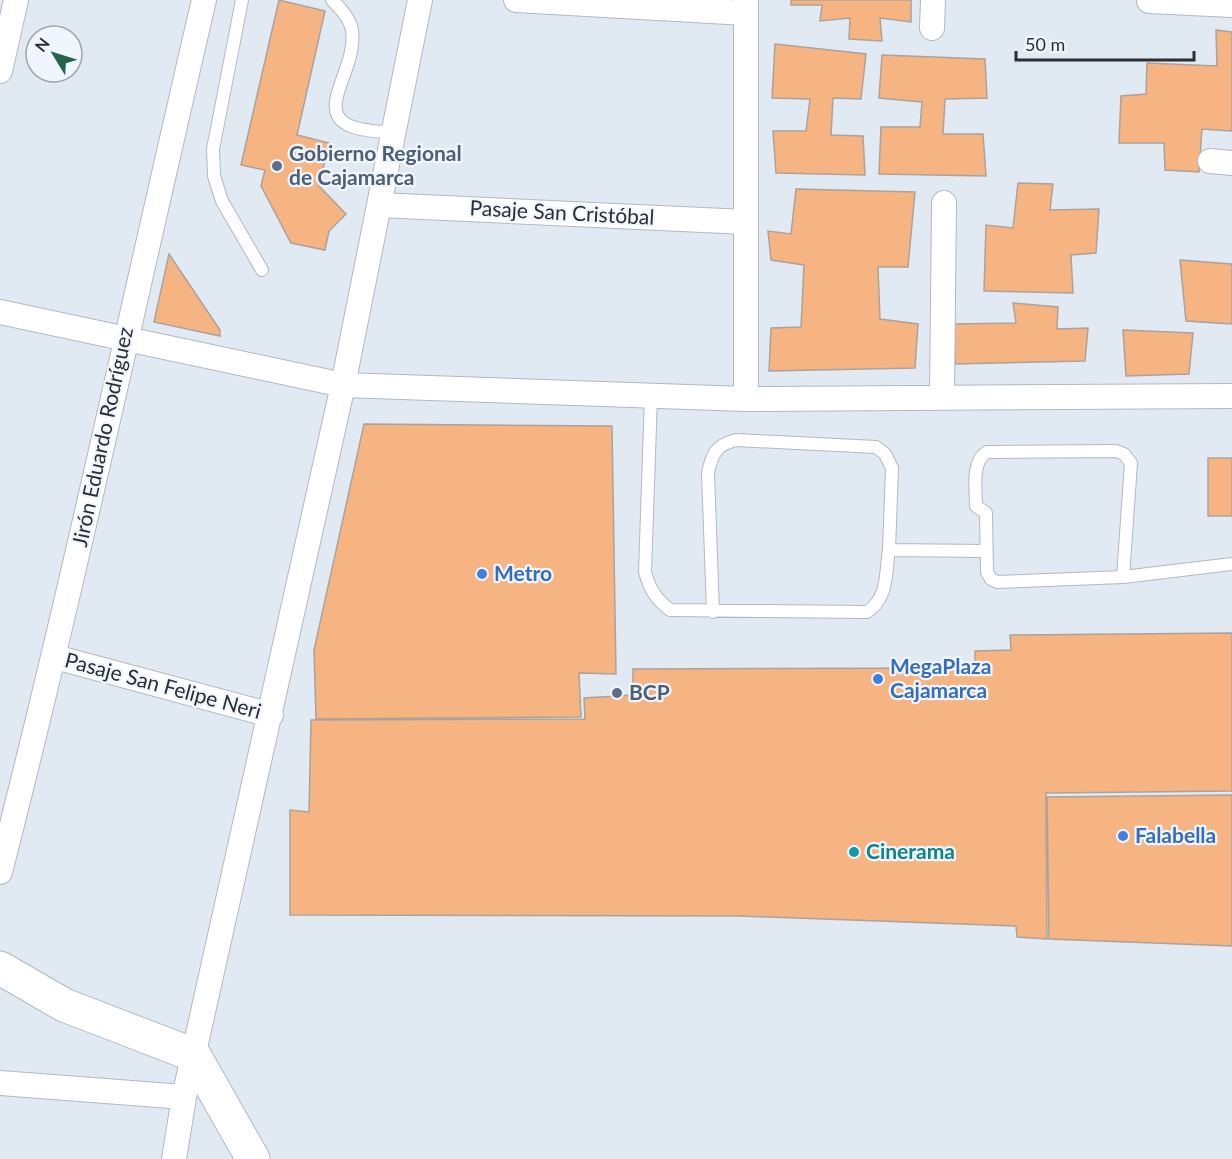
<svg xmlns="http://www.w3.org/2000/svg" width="1232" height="1159" font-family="Lato,sans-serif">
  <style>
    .building { fill: #f5b482; stroke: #aca29b; stroke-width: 1.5 }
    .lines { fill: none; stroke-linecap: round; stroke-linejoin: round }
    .lane-casing { stroke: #b1b9c2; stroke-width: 14 }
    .street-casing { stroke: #b1b9c2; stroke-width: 26 }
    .secondary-casing { stroke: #b1b9c2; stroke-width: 35 }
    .lane { stroke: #fff; stroke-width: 12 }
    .street { stroke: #fff; stroke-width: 24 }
    .secondary { stroke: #fff; stroke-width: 33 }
    .service-dot { fill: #5c6f8a; stroke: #f0f6fe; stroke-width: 2 }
    .shop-dot { fill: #3f7fe0; stroke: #f0f6fe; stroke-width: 2 }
    .culture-dot { fill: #0f9aa8; stroke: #f0f6fe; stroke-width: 2 }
    .labels { text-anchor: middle; stroke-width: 4.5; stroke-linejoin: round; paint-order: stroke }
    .service-label { font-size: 21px; font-weight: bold; fill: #4e5e75; stroke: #f0f6fe; text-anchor: start }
    .street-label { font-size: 21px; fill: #2b2e32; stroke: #f0f6fe }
    .shop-label { font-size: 21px; font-weight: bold; fill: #366cbe; stroke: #f0f6fe; text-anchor: start }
    .culture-label { font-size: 21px; font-weight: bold; fill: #0d838f; stroke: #f0f6fe; text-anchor: start }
  </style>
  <rect width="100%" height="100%" fill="#e1e9f3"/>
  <!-- building -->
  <path class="building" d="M 279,0 L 325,11 L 297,135 L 329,143 L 319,186 L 346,214 L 329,231 L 325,250 L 291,243 L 261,186 L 265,170 L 241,165 Z
    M 791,0 L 911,0 L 911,22 L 880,18 L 882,41 L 849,39 L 850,18 L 820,21 L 822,5 L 791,5 Z
    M 1216,30 L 1232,32 L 1232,131 L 1202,129 L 1199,172 L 1165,170 L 1164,143 L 1119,143 L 1121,96 L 1146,94 L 1147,63 L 1217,66 Z
    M 775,44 L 866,54 L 861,99 L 833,98 L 831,135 L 863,136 L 865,175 L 776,173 L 773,131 L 806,131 L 810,99 L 772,98 Z
    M 882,55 L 985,59 L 987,98 L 945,99 L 943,134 L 983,134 L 986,176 L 879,174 L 881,127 L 920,127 L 922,102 L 879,98 Z
    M 1018,183 L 1053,184 L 1050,210 L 1099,209 L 1096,253 L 1071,255 L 1073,293 L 984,291 L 986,225 L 1013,228 Z
    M 796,189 L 915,192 L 908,267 L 878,267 L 880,319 L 918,324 L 915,368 L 769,371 L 771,328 L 801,327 L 804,265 L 771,260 L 768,231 L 791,234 Z
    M 169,254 L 220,330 L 220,336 L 154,322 Z
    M 1180,260 L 1232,264 L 1232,324 L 1186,321 Z
    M 1013,303 L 1058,307 L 1057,329 L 1088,328 L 1085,361 L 955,364 L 954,324 L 1016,323 Z
    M 1123,330 L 1193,333 L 1189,374 L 1126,376 Z
    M 364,424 L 612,426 L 616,674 L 579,673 L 581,717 L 316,719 L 314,650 Z
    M 1208,458 L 1232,458 L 1232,516 L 1208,516 Z
    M 1232,633 L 1232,791 L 1046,793 L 1047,939 L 1017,937 L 1016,926 L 739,916 L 290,915 L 290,810 L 309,812 L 311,720 L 585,719 L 584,698 L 633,695 L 633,669 L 975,668 L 975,651 L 1011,650 L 1010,635 Z
    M 1232,795 L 1232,946 L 1049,939 L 1047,797 Z"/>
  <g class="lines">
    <defs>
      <path id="lane" d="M 242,0 L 213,149 L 214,176 L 222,201 L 262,270
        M 332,0 C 339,7 348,16 351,26 C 364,75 286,131 393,132
        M 651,396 L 645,572 C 650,590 656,599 670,610 L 867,612 C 889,597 885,574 889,550 L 985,551
        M 1123,577 L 1131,463 L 1124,454 L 1116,451 L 987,452 C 971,461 976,490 976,506 L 986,513 L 987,572 L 991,579 L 997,582 L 1123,577 L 1232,564
        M 713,612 L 708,473 C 712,454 716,445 736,440 L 876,447 L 885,454 L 892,468 L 889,550"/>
      <path id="street" d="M 516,0 L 746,13
        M 746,0 L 746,399
        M 1149,1 L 1232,5
        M 932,28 L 933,0
        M 0,71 L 16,0
        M 1210,161 L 1232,163
        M 379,205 L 746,222
        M 0,312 L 343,385 L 746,399 L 1232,396
        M 942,396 L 944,203
        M 55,657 L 271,715
        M 0,872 C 74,583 136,291 204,0
        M 0,1083 L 184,1097
        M 174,1159 L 184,1097 L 343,385 L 420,0"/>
      <path id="secondary" d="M 0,968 L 64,1005 L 194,1055 L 253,1159"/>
    </defs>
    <!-- lane casing -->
    <use href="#lane" class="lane-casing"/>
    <!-- street casing -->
    <use href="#street" class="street-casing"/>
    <!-- secondary casing -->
    <use href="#secondary" class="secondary-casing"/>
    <!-- lane -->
    <use href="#lane" class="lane"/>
    <!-- street -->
    <use href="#street" class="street"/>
    <!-- secondary -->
    <use href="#secondary" class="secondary"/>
  </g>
  <!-- markers -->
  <g class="service-dot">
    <circle cx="277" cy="166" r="6"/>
    <circle cx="617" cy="693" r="6"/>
  </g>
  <g class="shop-dot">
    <circle cx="482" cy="574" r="6"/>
    <circle cx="878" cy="679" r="6"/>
    <circle cx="1123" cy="836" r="6"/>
  </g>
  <circle class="culture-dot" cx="854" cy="852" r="6"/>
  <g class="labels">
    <!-- service labels -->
    <g class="service-label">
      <text x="289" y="161">Gobierno Regional<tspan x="289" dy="24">de Cajamarca</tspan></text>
      <text x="629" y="700">BCP</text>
    </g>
    <!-- street labels -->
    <g class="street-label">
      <text transform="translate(562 213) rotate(3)" y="7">Pasaje San Cristóbal</text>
      <text transform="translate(103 437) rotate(-78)" y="7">Jirón Eduardo Rodríguez</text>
      <text transform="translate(163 686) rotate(15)" y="7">Pasaje San Felipe Neri</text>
    </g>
    <!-- shop labels -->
    <g class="shop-label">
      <text x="494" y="581">Metro</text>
      <text x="890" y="674">MegaPlaza<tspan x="890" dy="24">Cajamarca</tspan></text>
      <text x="1135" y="843">Falabella</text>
    </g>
    <!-- culture labels -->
    <g class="culture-label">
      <text x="866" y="859">Cinerama</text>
    </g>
  </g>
  <!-- north arrow -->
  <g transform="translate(54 54) rotate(308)"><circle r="28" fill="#f0f6fe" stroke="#a1a6ac" stroke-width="1.5"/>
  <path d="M0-4.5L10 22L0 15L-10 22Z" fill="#25634f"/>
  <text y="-9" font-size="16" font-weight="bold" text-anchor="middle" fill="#2b2e32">N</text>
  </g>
  <!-- scale -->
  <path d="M1016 51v9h178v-9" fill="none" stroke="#2b2e32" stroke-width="3"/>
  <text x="1025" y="51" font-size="18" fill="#2b2e32" stroke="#f0f6fe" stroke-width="4.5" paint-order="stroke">50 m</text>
</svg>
